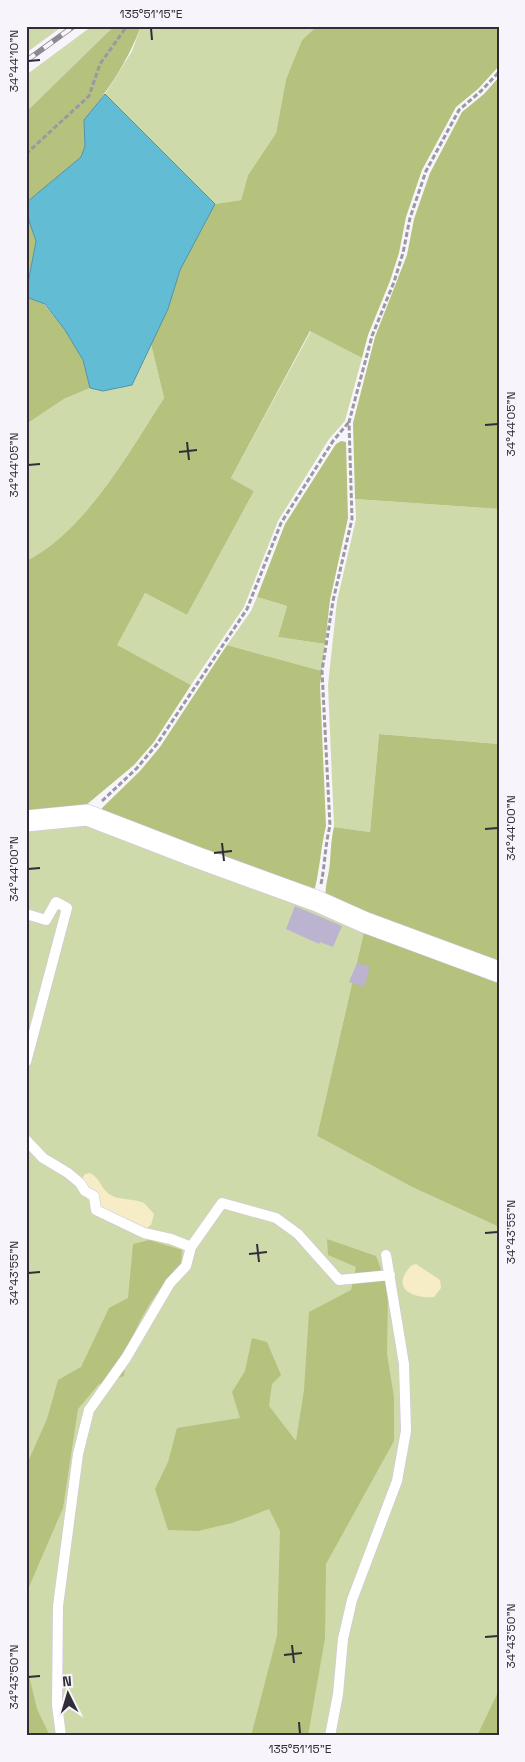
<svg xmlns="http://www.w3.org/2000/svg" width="525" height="1762" font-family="'Space Grotesk',sans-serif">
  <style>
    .green { fill: #cfdaab }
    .forest { fill: #b4c27d }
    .sand { fill: #f6edc7 }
    .water { fill: #62bcd4; stroke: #5391a5 }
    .building { fill: #bcb3d1 }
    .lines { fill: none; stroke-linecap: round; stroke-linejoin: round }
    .service-casing { stroke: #cec4e3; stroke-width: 11 }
    .minor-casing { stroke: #cec4e3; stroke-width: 22 }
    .path { stroke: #9b98a1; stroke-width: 3; stroke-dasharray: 5 2.5; stroke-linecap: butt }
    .service { stroke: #fff; stroke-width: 10 }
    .minor { stroke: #fff; stroke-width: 21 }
    .rail-casing { stroke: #8c8992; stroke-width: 5.5 }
    .rail { stroke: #f7f5fb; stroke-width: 4; stroke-dasharray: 11; stroke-linecap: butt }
    .ticks { fill: none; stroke: #302c38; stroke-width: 2 }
    .neatline { fill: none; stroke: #302c38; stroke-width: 2 }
    .ticks-label { font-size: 12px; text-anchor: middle; fill: #302c38 }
  </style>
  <rect width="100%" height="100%" fill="#f7f5fb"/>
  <!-- green -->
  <path class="green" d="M 26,26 L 63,26 L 26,53 Z
    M 92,26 L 114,26 L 26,112 L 26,75 Z
    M 141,26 L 317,26 L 302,40 L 286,79 L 276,133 L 248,175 L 241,200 L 215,204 L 105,94 L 132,51 Z
    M 311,331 L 362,358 L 345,421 L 329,439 L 278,521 L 244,607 L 191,685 L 116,645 L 145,593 L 187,615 L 254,491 L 231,478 Z
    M 151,344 L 164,398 C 129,452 85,532 26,561 L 28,423 L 64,399 L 90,388 L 103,391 L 132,385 Z
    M 355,499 L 499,509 L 499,744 L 379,734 L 370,832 L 334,827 L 328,685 L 337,601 L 356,519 Z
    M 257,597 L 287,606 L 278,637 L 325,644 L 322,671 L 227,645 L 251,611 Z
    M 92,822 L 365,927 L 317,1136 L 412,1187 L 499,1227 L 499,1736 L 26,1736 L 26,828 Z"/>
  <!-- forest -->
  <path class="forest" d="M 114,26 L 141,26 C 128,61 108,91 84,120 L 85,146 L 81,157 L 27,202 L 29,221 L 36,241 L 26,294 L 26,112 Z
    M 317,26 L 499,26 L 499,66 L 478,89 L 456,107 L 422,170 L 406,217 L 399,253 L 390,281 L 368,335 L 362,358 L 310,331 L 231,478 L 254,491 L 187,615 L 145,593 L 117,645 L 191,685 L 154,742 L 134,765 L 85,806 L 26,813 L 26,561 C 85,532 129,452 164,398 L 151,344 L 168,309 L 180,270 L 215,204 L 241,200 L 248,175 L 276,133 L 286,79 L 302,40 Z
    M 499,77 L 499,509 L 355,499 L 353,423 L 375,337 L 407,255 L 414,219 L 430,173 L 462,112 L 484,94 Z
    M 26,297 L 44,304 L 65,330 L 83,360 L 90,388 L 64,399 L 28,423 L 26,427 Z
    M 341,441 L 346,442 L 348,518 L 330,600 L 325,644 L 278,637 L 287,606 L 257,597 L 285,524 L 336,444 Z
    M 227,645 L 322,671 L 320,685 L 326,826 C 321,846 320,867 315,888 L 307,893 L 101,817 L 102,808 L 140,771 L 160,747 Z
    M 379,734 L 499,744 L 499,967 L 326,901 C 324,887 329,876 330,862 C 331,849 331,839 334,827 L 370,832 Z
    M 365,927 L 499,978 L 499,1227 L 412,1187 L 317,1136 Z
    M 327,1239 L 376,1256 L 388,1288 L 387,1354 L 394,1397 L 394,1441 L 326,1564 L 325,1638 L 308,1736 L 251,1736 L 277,1636 L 280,1531 L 269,1509 L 232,1523 L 198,1531 L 168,1530 L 155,1489 L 168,1462 L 177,1428 L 240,1418 L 232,1392 L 245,1371 L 252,1338 L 267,1342 L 281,1375 L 272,1384 L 269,1406 L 296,1441 L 304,1390 L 309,1312 L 351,1290 L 356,1267 L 328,1255 Z
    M 149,1240 L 182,1250 L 181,1265 C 158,1287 139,1318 128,1349 C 125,1357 125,1368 124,1376 L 99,1384 L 78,1409 L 63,1508 L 29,1587 L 26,1629 L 26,1466 L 47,1419 L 58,1380 L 81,1367 L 109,1308 L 128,1298 L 133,1244 Z
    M 26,1663 L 37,1709 L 50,1736 L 26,1736 Z
    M 499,1690 L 499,1736 L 477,1736 Z"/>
  <!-- sand -->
  <path class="sand" d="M 90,1173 C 100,1178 100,1187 109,1194 C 119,1201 133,1198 144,1203 L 154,1214 L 151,1225 L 145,1229 L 94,1205 L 83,1195 L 81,1180 L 85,1174 Z
    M 416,1264 L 440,1280 L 441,1288 L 434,1297 C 418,1299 392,1291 407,1271 C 410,1267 411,1265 416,1264 Z"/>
  <!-- water -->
  <path class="water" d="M 105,94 L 215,204 L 180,270 L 168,309 L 132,385 L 103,391 L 90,388 L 83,360 L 65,330 L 45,304 L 26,297 L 26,294 L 36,241 L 29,221 L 27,202 L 81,157 L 85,146 L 84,120 Z"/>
  <!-- building -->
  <path class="building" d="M 295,906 L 342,926 L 333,947 L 320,942 L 319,944 L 286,929 Z
    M 357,963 L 370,967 L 364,987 L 349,982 Z"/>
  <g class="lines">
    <defs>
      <path id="service" d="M 26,914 L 46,920 L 56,902 L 67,908 L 26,1062
        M 26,1140 L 43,1158 L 68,1173 L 80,1183 L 85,1191 L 94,1196 L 96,1210 L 144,1233 L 171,1239 L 191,1247 L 222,1203 L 276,1218 L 298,1234 L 339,1280 L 390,1275
        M 61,1736 L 57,1705 L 58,1606 L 78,1454 L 89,1410 L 126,1358 L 170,1283 L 186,1266 L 191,1247
        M 330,1736 L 338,1694 L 343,1639 L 352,1600 L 397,1481 L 406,1431 L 404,1364 L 386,1255"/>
      <path id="minor" d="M 26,821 L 87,815 L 196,857 L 317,901 L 364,922 L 499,972"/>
    </defs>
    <!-- service casing -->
    <use href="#service" class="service-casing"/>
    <!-- minor casing -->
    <use href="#minor" class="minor-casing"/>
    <!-- path -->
    <path class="path" d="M 26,154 L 89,96 L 100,64 L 127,26
      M 102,801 L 137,768 L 157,744 L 247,609 L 281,523 L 333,441 L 349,422
      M 321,884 C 325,865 325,845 330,826 L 322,671 L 333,601 L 352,519 L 349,422 L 372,336 L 394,282 L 403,253 L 410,218 L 426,171 L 459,110 L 481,91 L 499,72"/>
    <!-- service -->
    <use href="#service" class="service"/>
    <!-- minor -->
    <use href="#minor" class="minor"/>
    <defs>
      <path id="rail" d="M 26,61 L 74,26"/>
    </defs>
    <!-- rail casing -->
    <use href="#rail" class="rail-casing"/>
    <!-- rail -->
    <use href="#rail" class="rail"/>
  </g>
  <!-- ticks -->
  <path class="ticks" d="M 151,28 L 152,40M 28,61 L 40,60M 485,425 L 498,424M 187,442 L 189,460M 179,452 L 197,450M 28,465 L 40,464M 485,829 L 498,828M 222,843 L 224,861M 214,853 L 232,851M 28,869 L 40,868M 485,1233 L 498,1232M 257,1244 L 259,1262M 249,1254 L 267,1252M 28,1273 L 40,1272M 485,1637 L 498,1636M 292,1645 L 294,1663M 284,1655 L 302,1653M 28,1677 L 40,1676M 299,1722 L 300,1734"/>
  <!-- border -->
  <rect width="525" height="1762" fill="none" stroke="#f7f5fb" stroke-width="55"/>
  <!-- north arrow -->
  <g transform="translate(68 1694) rotate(355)" stroke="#f7f5fb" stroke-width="4" paint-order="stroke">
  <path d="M0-4L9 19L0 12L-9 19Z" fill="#302c38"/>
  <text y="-8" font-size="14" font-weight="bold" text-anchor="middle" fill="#302c38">N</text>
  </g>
  <rect x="28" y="28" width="470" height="1706" class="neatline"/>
  <g class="ticks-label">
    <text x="151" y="18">135°51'15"E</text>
    <text transform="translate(14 61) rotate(-90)" y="4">34°44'10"N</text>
    <text transform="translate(511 424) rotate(-90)" y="4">34°44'05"N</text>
    <text transform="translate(14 465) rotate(-90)" y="4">34°44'05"N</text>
    <text transform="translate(511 828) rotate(-90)" y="4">34°44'00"N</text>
    <text transform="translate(14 869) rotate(-90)" y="4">34°44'00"N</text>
    <text transform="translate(511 1232) rotate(-90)" y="4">34°43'55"N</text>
    <text transform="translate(14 1273) rotate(-90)" y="4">34°43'55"N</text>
    <text transform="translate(511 1636) rotate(-90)" y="4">34°43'50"N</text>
    <text transform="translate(14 1677) rotate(-90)" y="4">34°43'50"N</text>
    <text x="300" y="1753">135°51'15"E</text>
  </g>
</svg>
